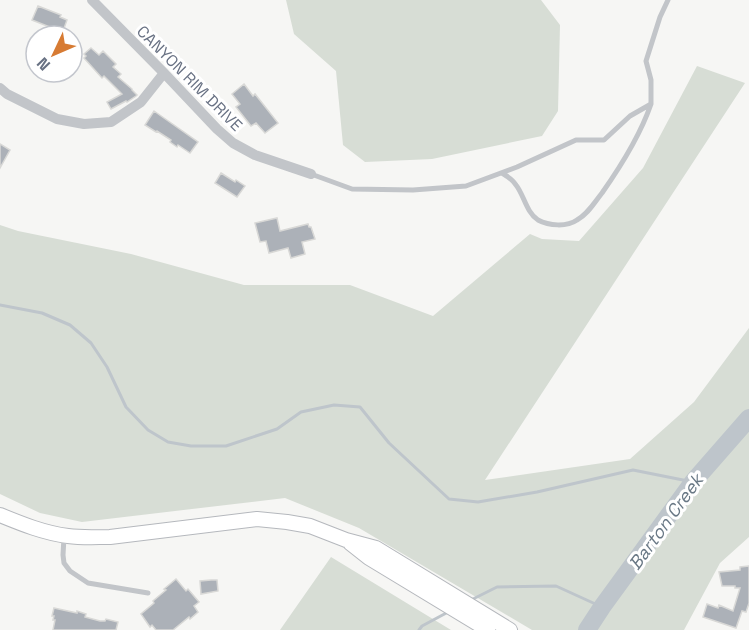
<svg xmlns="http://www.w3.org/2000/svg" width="749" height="630" font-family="'Space Grotesk',sans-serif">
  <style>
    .green { fill: #d7ddd5 }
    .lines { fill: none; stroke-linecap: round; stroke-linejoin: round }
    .stream { stroke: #bec5cb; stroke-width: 3 }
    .river { stroke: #bec5cb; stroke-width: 18 }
    .building { fill: #acb1b8; stroke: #d8d8d6; stroke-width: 1.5 }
    .secondary-casing { stroke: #b5b8bd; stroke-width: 16 }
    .lane { stroke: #c2c5c9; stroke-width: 5 }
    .street { stroke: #c2c5c9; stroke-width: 10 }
    .secondary { stroke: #fff; stroke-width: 14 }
    .labels { text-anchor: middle; stroke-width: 6; stroke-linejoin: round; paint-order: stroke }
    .street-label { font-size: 16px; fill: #687183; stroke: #fff }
    .water-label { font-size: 18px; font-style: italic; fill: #697885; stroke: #fff }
  </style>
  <rect width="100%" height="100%" fill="#f6f6f4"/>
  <!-- green -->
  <path class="green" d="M 286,0 L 541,0 L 560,25 L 558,111 L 542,136 L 432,159 L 365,162 L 343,145 L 336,71 L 294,34 Z
    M 697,66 L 745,83 L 485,480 L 630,459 L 694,402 L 749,328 L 749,537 L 720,563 L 684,630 L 532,630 L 359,528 L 285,498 L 82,522 L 40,513 L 0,494 L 0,225 L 18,231 L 131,254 L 244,285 L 350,285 L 433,316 L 530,234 L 542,239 L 579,241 L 643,168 Z
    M 331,557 L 451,630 L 280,630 Z"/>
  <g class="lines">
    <!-- stream -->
    <path class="stream" d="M 0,305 L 42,313 L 70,325 L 91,343 L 107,367 L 126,407 L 148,430 L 168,442 L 191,446 L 226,446 L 277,429 L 301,412 L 334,405 L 360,407 L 389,443 L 449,499 L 478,502 L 537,492 L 633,470 L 693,482
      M 469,601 L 497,587 L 556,586 L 602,607
      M 419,630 L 422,626 L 450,611"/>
    <!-- river -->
    <path class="river" d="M 587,630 L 602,607 L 693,482 L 749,418"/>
  </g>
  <!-- building -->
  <path class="building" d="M 38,6 L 61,15 L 60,17 L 67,20 L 62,34 L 54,30 L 55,29 L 32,20 Z
    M 91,48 L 99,55 L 103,51 L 116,64 L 113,67 L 121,74 L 118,77 L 132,89 L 132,90 L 137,95 L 136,96 L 127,102 L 126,101 L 111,109 L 107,102 L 122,94 L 104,76 L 102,78 L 84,58 L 86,56 L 84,54 Z
    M 244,84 L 253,96 L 255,94 L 278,123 L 265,133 L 256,123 L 251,126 L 236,107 L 240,104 L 232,94 Z
    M 154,111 L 198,142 L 190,153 L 178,145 L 177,147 L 170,142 L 171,140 L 157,131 L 156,132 L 145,125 Z
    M 0,144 L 10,150 L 0,168 Z
    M 221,173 L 235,182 L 236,180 L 245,186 L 237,197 L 215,183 Z
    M 277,218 L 280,231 L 308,224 L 309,227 L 311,227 L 315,239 L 302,242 L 305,254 L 291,258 L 288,248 L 269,253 L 266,241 L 260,242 L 255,223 Z
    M 749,566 L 749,603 L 746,612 L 742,611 L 736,628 L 703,617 L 707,604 L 718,608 L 719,605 L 733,611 L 740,588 L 735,588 L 735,586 L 722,586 L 719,572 L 740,570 L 740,567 Z
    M 176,579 L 186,591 L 188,589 L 199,602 L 194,606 L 198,612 L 190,619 L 189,617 L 173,630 L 156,630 L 152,625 L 150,627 L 141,614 L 154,603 L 153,601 L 166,590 L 164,589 Z
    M 211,580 L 217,580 L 218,591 L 201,594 L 200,581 Z
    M 54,608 L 77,613 L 77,611 L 86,614 L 85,617 L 100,621 L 105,621 L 106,619 L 118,622 L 116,630 L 53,630 L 55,620 L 53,620 L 54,616 L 52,616 Z"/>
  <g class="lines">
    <defs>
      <path id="secondary" d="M 0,515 C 22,524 44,533 68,536 C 82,538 96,537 110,537 L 257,519 L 287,522 L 310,526 L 346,540 L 376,548 L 510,630
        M 350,543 L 369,558 L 488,630"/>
    </defs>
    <!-- secondary casing -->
    <use href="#secondary" class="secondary-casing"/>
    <!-- lane -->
    <path class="lane" d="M 502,173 C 507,176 513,180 516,185 C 524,195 526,212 538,220 C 549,226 567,227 577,220 C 588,214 594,203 602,193 C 621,166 640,136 651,104
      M 311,174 L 352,189 L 413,190 L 466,186 L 517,167 L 576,140 L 604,140 L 630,116 L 651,104 L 651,80 L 646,61 L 660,17 L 668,0
      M 64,537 L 63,555 L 64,563 L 70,571 L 88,583 L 148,593"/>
    <!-- street -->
    <path class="street" d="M 92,0 L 164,73 L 217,129 L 233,143 L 255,155 L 311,174
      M 0,88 L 7,94 L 57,119 L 84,124 L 111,122 L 141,102 L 164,73"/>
    <!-- secondary -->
    <use href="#secondary" class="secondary"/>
  </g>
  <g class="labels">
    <!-- street labels -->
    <g class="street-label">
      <text transform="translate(190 78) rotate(45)" y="6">CANYON RIM DRIVE</text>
    </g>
    <!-- water labels -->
    <g class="water-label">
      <text transform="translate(666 522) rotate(-54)" y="6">Barton Creek</text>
    </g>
  </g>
  <!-- north arrow -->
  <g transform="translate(54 54) rotate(226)"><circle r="28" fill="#ffffff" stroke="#c3c6cd" stroke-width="1.5"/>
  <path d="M0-4.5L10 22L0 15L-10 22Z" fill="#d77b33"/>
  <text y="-9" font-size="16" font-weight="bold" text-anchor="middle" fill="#687183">N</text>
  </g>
</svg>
